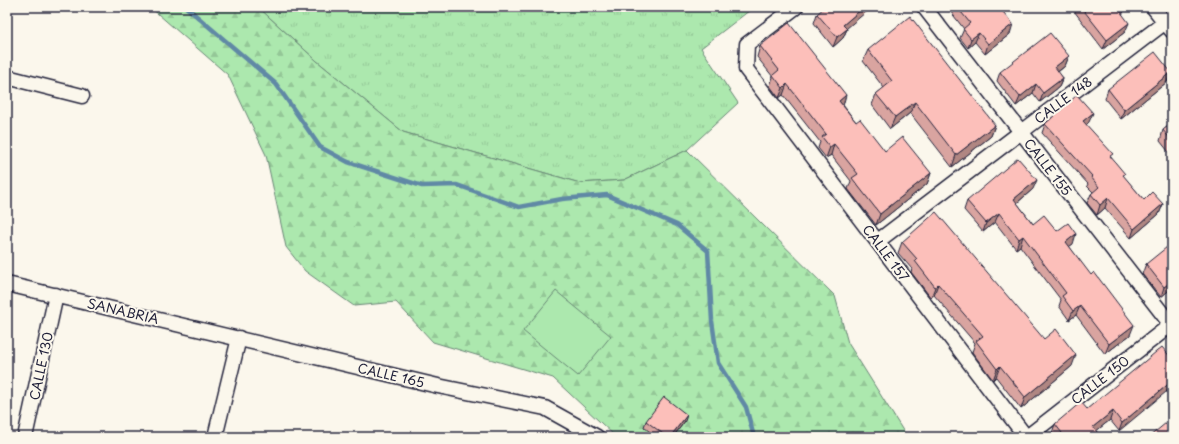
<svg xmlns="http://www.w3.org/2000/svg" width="1179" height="444" font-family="'Playpen Sans',sans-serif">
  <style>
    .grass { fill: url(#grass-tufts); stroke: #678574 }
    .forest { fill: url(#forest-firs); stroke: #678574 }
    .green { fill: #ace8ae; stroke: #678574 }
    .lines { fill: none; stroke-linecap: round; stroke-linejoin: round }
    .stream { stroke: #6089a5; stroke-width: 4.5 }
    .minor-casing { stroke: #22223b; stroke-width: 17 }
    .minor { stroke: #fbf7ec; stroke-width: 14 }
    .wall { fill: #d9a4a0; stroke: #22223b }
    .shaded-wall { fill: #b08682; stroke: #22223b }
    .building { fill: #fcbfba; stroke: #22223b }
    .labels { text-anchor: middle; stroke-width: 4; stroke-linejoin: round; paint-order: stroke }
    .street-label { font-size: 13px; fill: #22223b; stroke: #fbf7ec }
  </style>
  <defs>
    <pattern id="grass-tufts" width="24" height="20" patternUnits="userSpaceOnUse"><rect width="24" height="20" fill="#ace8ae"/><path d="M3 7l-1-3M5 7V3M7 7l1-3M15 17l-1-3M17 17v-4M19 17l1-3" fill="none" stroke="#94c797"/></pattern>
    <pattern id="forest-firs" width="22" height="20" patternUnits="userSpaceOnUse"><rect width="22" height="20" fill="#ace8ae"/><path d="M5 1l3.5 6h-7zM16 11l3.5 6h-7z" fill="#94c797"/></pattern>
  </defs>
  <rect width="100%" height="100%" fill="#fbf7ec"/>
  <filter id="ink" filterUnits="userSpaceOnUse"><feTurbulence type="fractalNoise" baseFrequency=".025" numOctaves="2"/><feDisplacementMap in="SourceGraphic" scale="8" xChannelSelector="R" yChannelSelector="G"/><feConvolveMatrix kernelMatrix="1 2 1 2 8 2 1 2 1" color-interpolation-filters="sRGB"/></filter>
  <g filter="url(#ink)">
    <!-- grass -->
    <path class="grass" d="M 258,7 L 754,7 L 701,48 L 738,103 L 687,150 L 624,180 L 580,183 L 403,132 L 317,61 Z"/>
    <!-- forest -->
    <path class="forest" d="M 150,7 L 258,7 L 317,61 L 403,132 L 580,183 L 624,180 L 687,150 L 835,296 L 848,343 L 907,437 L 616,437 L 553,378 L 433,342 L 396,302 L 354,306 L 305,271 L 286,247 L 266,155 L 228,75 Z"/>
    <!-- green -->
    <path class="green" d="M 556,291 L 611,336 L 578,376 L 523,331 Z"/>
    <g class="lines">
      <!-- stream -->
      <path class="stream" d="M 186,7 L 276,84 L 320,147 L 348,162 L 422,186 L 457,185 L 519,207 L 562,199 L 607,195 L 677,225 L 708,251 L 712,321 L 718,363 L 746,407 L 754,437"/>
      <defs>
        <path id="minor" d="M 796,7 L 747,44 L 746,69 L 1026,437
          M 924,7 L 1172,326
          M 1153,7 L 1172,31
          M 7,77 L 82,96
          M 878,241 L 1172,17
          M 7,284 L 438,386 L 545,408 L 597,437
          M 25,437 L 56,295
          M 215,437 L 239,338
          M 1027,437 L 1172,324"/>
      </defs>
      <!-- minor casing -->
      <use href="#minor" class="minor-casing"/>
      <!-- minor -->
      <use href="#minor" class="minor"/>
    </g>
    <!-- wall -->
    <path class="wall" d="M 947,7 L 999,7 L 1010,34 L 985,54 L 975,42 L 968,48 L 960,38 L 964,29 Z
      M 1071,7 L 1125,7 L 1122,14 L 1125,32 L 1103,49 Z
      M 817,14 L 847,29 L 843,38 L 833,47 L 814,23 Z
      M 760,46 L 843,105 L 856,122 L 885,151 L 931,173 L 927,184 L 876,225 L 848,189 L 851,181 L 831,155 L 826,158 L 818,148 L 820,142 L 783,95 L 779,98 L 770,86 L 773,77 L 757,57 Z
      M 868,50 L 995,125 L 991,136 L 952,167 L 910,113 L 890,129 L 872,105 L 876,94 L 884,88 L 863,61 Z
      M 1069,56 L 1065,66 L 1058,72 L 1063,78 L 1059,87 L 1040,102 L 1033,93 L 1016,106 L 997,81 L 1000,72 Z
      M 1171,72 L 1167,82 L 1121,119 L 1105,99 L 1108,89 Z
      M 1089,122 L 1086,125 L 1111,158 L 1124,177 L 1144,200 L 1163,204 L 1159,214 L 1131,238 L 1105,208 L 1097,215 L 1087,203 L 1091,194 L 1093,192 L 1087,186 L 1088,184 L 1042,133 L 1045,124 Z
      M 1172,123 L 1172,156 L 1160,141 L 1163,130 Z
      M 1033,189 L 1017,203 L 1033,224 L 1057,231 L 1073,244 L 1069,246 L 1130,335 L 1105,354 L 1076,315 L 1069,320 L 1059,306 L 1061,300 L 1020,246 L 1016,249 L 995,222 L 983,232 L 964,210 L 967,201 Z
      M 902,242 L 1044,339 L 1072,366 L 1021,409 L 996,377 L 993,380 L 972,352 L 975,343 L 934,295 L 931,298 L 911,272 L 912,269 L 898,253 Z
      M 1146,264 L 1172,288 L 1161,297 L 1142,274 Z
      M 1172,359 L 1119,431 L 1110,420 L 1096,431 L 1101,437 L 1055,437 L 1052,433 L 1055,424 L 1087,409 Z
      M 646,421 L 685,421 L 673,437 L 656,437 L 644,427 Z"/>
    <!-- shaded-wall -->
    <path class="shaded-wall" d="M 864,7 L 872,7 L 840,34 L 843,25 Z
      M 1125,7 L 1122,16 L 1120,11 Z
      M 1129,23 L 1125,32 L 1103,49 L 1107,40 Z
      M 1013,24 L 1010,34 L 985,54 L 988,44 Z
      M 847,29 L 843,38 L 833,47 L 837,37 Z
      M 979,33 L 975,42 L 968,48 L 971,39 Z
      M 1069,56 L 1065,66 L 1051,77 L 1055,67 Z
      M 1171,72 L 1167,82 L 1121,119 L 1124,110 Z
      M 1063,78 L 1059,87 L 1040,102 L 1043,93 Z
      M 787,84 L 783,95 L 779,98 L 783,88 Z
      M 1036,84 L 1033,93 L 1016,106 L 1020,97 Z
      M 846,95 L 843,106 L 839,101 Z
      M 915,102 L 910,113 L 890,129 L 895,117 Z
      M 1093,113 L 1089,122 L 1080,131 L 1083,121 Z
      M 995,125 L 991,136 L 952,167 L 956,155 Z
      M 834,144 L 831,155 L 826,158 L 830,147 Z
      M 931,173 L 927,184 L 876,225 L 880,214 Z
      M 1037,180 L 1033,189 L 1011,208 L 1014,199 Z
      M 1108,198 L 1105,208 L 1097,215 L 1100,205 Z
      M 1163,204 L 1159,214 L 1131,238 L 1134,229 Z
      M 999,213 L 995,222 L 983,232 L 986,223 Z
      M 1076,234 L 1073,244 L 1063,251 L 1066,242 Z
      M 1023,236 L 1020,246 L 1016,249 L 1019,239 Z
      M 1172,281 L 1172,288 L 1161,297 L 1164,287 Z
      M 938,284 L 934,295 L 931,298 L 935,287 Z
      M 1080,306 L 1076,315 L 1069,320 L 1073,311 Z
      M 1134,325 L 1130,335 L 1105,354 L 1109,344 Z
      M 1076,355 L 1072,366 L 1021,409 L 1025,397 Z
      M 1000,366 L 996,377 L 993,380 L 997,369 Z
      M 1172,381 L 1172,387 L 1119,431 L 1122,423 Z
      M 1113,411 L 1110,420 L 1090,436 L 1093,427 Z
      M 687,415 L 685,421 L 673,437 L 670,437 Z"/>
    <!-- building -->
    <path class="building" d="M 825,7 L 864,7 L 843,25 L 847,29 L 837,37 L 817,14 Z
      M 957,7 L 999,7 L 1013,24 L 988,44 L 979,33 L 971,39 L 963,29 L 970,23 Z
      M 1081,7 L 1125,7 L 1120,11 L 1129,23 L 1107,40 Z
      M 910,16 L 995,125 L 956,155 L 915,102 L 895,117 L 876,94 L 892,81 L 868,50 Z
      M 789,23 L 846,95 L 839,101 L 856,122 L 860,119 L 885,151 L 902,137 L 931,173 L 880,214 L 852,178 L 858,174 L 834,144 L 830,147 L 822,137 L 826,134 L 787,84 L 783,88 L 773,75 L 779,70 L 760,46 Z
      M 1050,33 L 1069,56 L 1055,67 L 1063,78 L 1043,93 L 1036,84 L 1020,97 L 1000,72 Z
      M 1155,52 L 1171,72 L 1124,110 L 1108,89 Z
      M 1077,95 L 1093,113 L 1083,121 L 1113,154 L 1110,156 L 1125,174 L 1123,175 L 1144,200 L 1152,192 L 1163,204 L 1134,229 L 1108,198 L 1100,205 L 1091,194 L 1099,187 L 1091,177 L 1092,176 L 1045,124 Z
      M 1172,123 L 1172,141 L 1163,130 Z
      M 1018,158 L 1037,180 L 1014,199 L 1033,224 L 1044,215 L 1057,231 L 1068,223 L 1076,234 L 1066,242 L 1091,275 L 1094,272 L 1134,325 L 1109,344 L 1080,306 L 1073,311 L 1062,296 L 1066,293 L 1023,236 L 1019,239 L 999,213 L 986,223 L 967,201 Z
      M 936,212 L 1044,339 L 1056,329 L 1076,355 L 1025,397 L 1000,366 L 997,369 L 976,341 L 983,336 L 938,284 L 935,287 L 915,261 L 917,259 L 902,242 Z
      M 1172,243 L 1172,281 L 1164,287 L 1146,264 Z
      M 1162,347 L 1172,359 L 1172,381 L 1122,423 L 1113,411 L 1093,427 L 1101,437 L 1065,437 L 1055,424 L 1081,402 L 1087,409 Z
      M 664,397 L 687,415 L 670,437 L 667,437 L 646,421 Z
      M 1172,418 L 1172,437 L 1149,437 Z"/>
  </g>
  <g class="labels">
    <!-- street labels -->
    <g class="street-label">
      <text transform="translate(1063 100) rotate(-37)" y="5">CALLE 148</text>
      <text transform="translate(1048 167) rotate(52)" y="5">CALLE 155</text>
      <text transform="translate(886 253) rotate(53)" y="5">CALLE 157</text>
      <text transform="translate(123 311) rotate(13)" y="5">SANABRIA</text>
      <text transform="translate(41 366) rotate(-78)" y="5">CALLE 130</text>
      <text transform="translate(391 375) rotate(13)" y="5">CALLE 165</text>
      <text transform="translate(1100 380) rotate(-38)" y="5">CALLE 150</text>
    </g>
  </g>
  <!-- margin -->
  <rect width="1179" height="444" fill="none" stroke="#fbf7ec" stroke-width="24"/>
  <rect x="12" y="12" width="1155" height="420" fill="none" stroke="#22223b" stroke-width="1.5" filter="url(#ink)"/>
</svg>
